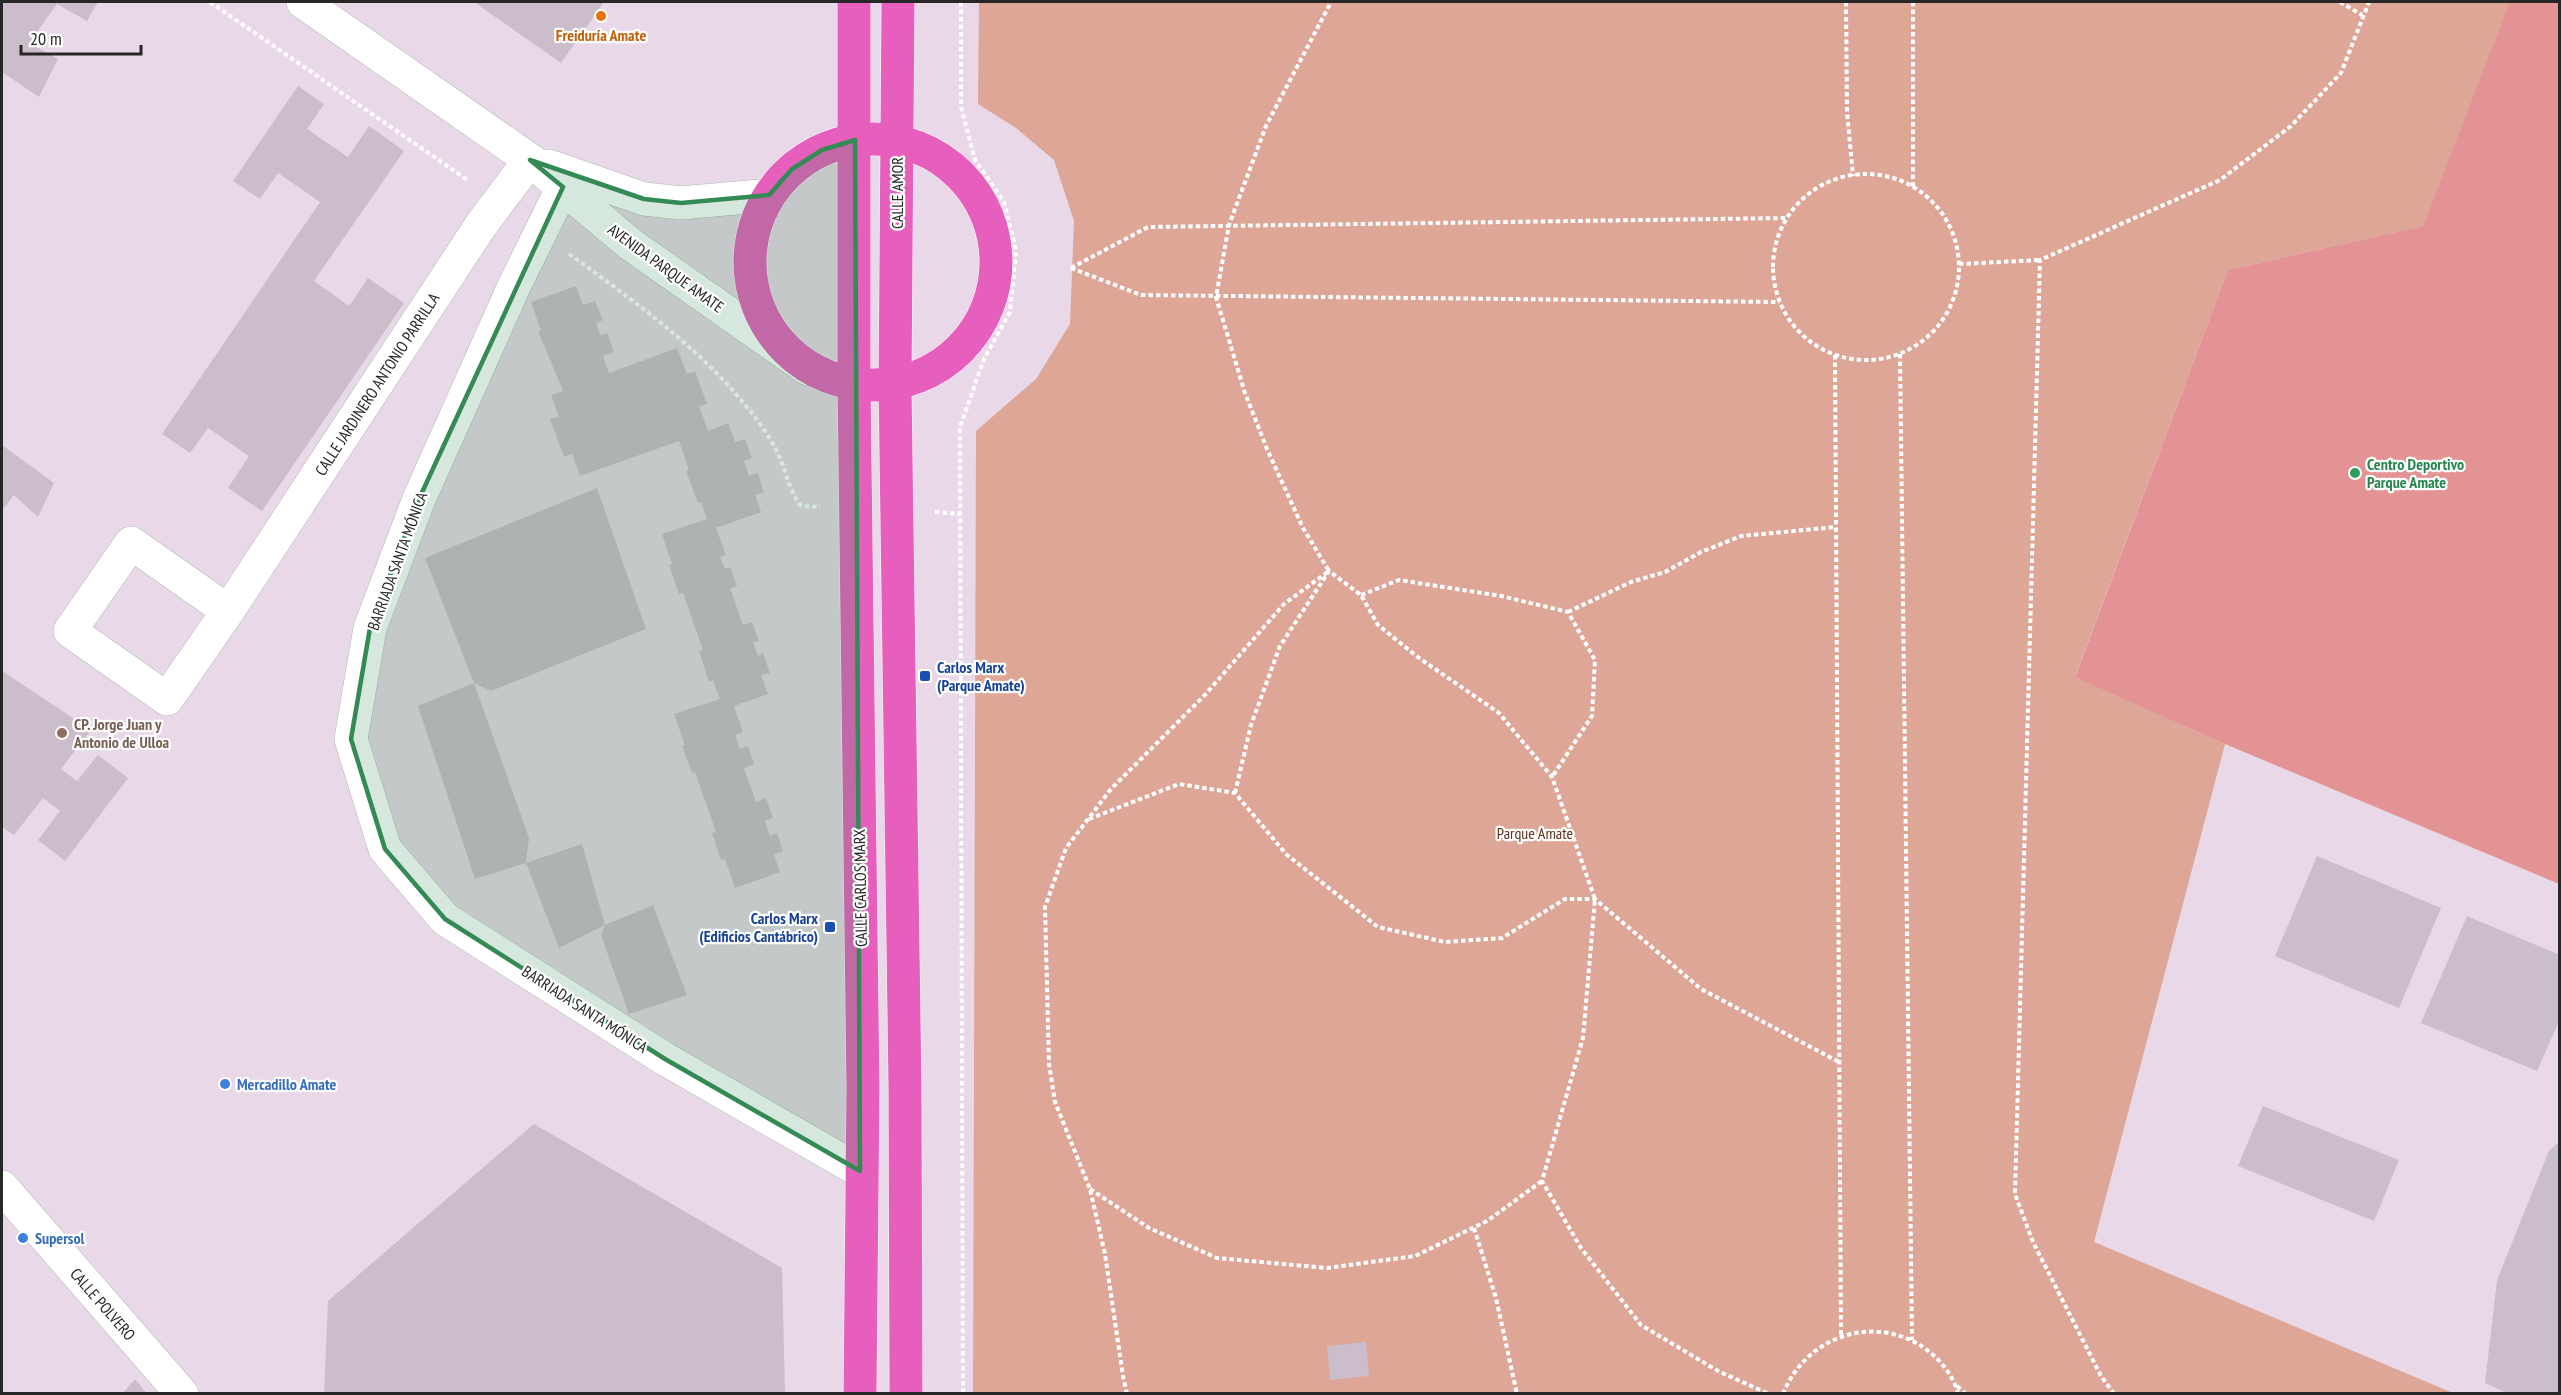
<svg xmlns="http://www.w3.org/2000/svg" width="2561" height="1395" font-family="'PT Sans Narrow',sans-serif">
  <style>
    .green { fill: #dda697 }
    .pitch { fill: #e49395 }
    .building { fill: #cbbdc9 }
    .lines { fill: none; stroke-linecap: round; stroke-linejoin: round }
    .minor-casing { stroke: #adbab1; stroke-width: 34 }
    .major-casing { stroke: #fff; stroke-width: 34 }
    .path { stroke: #fff; stroke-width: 4; stroke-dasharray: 4.5 3; stroke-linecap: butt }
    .minor { stroke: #fff; stroke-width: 33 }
    .major { stroke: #e75fbc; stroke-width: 33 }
    .marked { fill: #348a54; fill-opacity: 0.2; stroke: #348a54; stroke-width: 4.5; stroke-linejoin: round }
    .food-dot { fill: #e8710a; stroke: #fff; stroke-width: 2 }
    .leisure-dot { fill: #2e9e5b; stroke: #fff; stroke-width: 2 }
    .transit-dot { fill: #1a4fb4; stroke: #fff; stroke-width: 2 }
    .education-dot { fill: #8d6e63; stroke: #fff; stroke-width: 2 }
    .shop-dot { fill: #3f7fe0; stroke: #fff; stroke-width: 2 }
    .labels { text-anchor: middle; stroke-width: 4.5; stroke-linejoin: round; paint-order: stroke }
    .food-label { font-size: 16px; font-weight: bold; fill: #c56008; stroke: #fff }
    .street-label { font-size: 16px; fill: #272727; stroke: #fff }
    .leisure-label { font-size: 16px; font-weight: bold; fill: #27864d; stroke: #fff; text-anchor: start }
    .transit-label { font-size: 16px; font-weight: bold; fill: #164399; stroke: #fff; text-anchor: start }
    .education-label { font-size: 16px; font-weight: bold; fill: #785e54; stroke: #fff; text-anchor: start }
    .park-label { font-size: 16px; fill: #5d331d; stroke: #fff }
    .shop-label { font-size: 16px; font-weight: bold; fill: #366cbe; stroke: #fff; text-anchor: start }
  </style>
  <rect width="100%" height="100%" fill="#e9d8e7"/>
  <!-- green -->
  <path class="green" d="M 979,2 L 2513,2 L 2423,226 L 2228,270 L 2075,676 L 2225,744 L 2094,1242 L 2453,1393 L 973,1394 L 976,431 L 1036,379 L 1070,324 L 1074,221 L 1054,160 L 1016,128 L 978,104 Z"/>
  <!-- pitch -->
  <path class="pitch" d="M 2510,2 L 2559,2 L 2559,884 L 2225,744 L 2075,677 L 2228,270 L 2423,226 Z"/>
  <!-- building -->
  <path class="building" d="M 2,2 L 98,2 L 87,21 L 57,4 L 29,43 L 58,59 L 39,97 L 2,72 Z
    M 474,2 L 604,2 L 561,63 Z
    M 298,86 L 324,104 L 307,129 L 348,157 L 369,126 L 404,151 L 314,281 L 349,306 L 368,278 L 404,303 L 262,511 L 228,488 L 249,456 L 208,428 L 190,453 L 162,434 L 320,202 L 278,173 L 260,199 L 233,181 Z
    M 576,286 L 583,305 L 595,301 L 603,320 L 596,323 L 600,335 L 607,333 L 614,352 L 603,356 L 609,373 L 677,348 L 687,374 L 695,371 L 707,404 L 699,406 L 708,431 L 728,423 L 735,442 L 745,439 L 752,458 L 744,461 L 749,476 L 758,473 L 764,492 L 755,495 L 761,512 L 716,528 L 726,555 L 720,557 L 725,569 L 730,567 L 737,586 L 730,588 L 743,625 L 752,622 L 759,641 L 753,642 L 758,656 L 763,653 L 770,673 L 761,675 L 768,694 L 734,706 L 743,732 L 735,735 L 740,749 L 748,746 L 754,764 L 744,768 L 756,802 L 766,798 L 773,818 L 765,821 L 770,836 L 777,833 L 783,851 L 774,855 L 780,872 L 735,888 L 725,859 L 721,860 L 712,833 L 716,832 L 695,772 L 692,773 L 682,746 L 685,745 L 674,714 L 720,699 L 713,680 L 709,682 L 699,651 L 703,650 L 683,593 L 679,594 L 669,565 L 672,564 L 662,534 L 707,519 L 701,502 L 698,503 L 686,471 L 689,470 L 679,441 L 580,476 L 572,454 L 564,457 L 550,419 L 559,417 L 551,395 L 563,391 L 538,331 L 541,331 L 531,302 Z
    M 2,445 L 54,483 L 38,517 L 14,495 L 2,510 Z
    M 597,488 L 646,629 L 491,691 L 474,683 L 425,558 Z
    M 2,671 L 91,730 L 61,769 L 77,781 L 98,755 L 128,778 L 65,861 L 38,840 L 60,811 L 43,798 L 14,835 L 2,827 Z
    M 474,683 L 529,838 L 526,863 L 475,879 L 418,706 Z
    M 582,844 L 605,925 L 559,948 L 526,863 Z
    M 2317,856 L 2441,908 L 2399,1008 L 2275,956 Z
    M 653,905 L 687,995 L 629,1014 L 601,935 L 605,925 Z
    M 2467,916 L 2560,955 L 2560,1019 L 2537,1071 L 2421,1023 Z
    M 2263,1106 L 2399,1160 L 2374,1221 L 2238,1166 Z
    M 534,1124 L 782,1268 L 785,1394 L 324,1394 L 328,1301 Z
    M 2560,1141 L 2560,1394 L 2509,1394 L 2485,1383 L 2497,1280 L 2549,1151 Z
    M 1366,1342 L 1369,1376 L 1330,1380 L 1327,1346 Z
    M 135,1379 L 147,1394 L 122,1394 Z"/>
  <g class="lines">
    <defs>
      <path id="minor" d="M 303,2 L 530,160 L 630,244 L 808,369
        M 549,166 L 644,199 L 681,203 L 769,195
        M 563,187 L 515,284 L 419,499 L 370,628 L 351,739 L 385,849 L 445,919 L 665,1059 L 860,1171
        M 131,543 L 228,611 L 167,699 L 70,631 Z
        M 228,611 L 481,225 L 530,160
        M 2,1187 L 182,1394"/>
      <path id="major" d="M 854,2 L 854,383 L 863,1088 L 860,1394
        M 898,2 L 895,385 L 905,1088 L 906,1394
        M750 262a123 123 0 1 1 246 0a123 123 0 1 1-246 0Z"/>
    </defs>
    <!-- minor casing -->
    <use href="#minor" class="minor-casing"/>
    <!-- major casing -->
    <use href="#major" class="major-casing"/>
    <!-- path -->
    <path class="path" d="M 210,2 L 469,181
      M 961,2 L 961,107 L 975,160 L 1004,202 L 1016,251 L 1010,312 L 984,359 L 960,427 L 963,1394
      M 1846,2 L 1847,112 L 1853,176
      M 1913,2 L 1913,187
      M 2340,2 L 2362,15
      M1773 267a93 93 0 1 1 186 0a93 93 0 1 1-186 0Z
      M 569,254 C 637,303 707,353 758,421 C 765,431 774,444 779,456 C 787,473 789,491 801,506 L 820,507
      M 1959,264 L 2040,260
      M 1071,268 L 1148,227 L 1787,218
      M 1071,268 L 1141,295 L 1779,302
      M 1900,354 L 1912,1340
      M 1835,355 L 1841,1336
      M 935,512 L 961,514
      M 1361,595 L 1399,580 L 1501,596 L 1568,612 L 1595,660 L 1592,716 L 1552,777
      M 1568,612 L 1631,582 L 1665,572 L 1701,552 L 1741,536 L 1836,527
      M 1235,793 L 1251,725 L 1280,646 L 1329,571 L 1361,595 L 1378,625 L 1419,658 L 1499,713 L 1552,777 L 1595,899 L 1583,1038 L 1542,1181 L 1581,1248 L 1641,1325 L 1718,1371 L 1769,1394
      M 1089,819 L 1179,784 L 1235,793 L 1286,854 L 1378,927 L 1445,942 L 1502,938 L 1565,899 L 1595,899 L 1701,989 L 1839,1062
      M 1090,1189 L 1149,1228 L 1217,1258 L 1327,1268 L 1415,1256 L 1487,1221 L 1542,1181
      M 1474,1228 L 1496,1298 L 1517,1394
      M 1957,1386 L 1966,1394
      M 1127,1394 L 1123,1376 L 1105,1254 L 1090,1189 L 1055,1102 L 1049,1064 L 1045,907 L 1066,848 L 1111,789 L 1204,696 L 1284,604 L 1329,571 L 1303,528 L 1267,449 L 1245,393 L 1216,297 L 1229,225 L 1266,126 L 1331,2
      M 1783,1394 C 1805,1338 1871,1313 1923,1347 C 1939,1358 1953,1374 1958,1394
      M 2114,1394 L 2101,1376 L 2033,1242 L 2015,1194 L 2040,260 L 2220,180 L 2291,126 L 2341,73 L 2369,2"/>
    <!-- minor -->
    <use href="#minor" class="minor"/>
    <!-- major -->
    <use href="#major" class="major"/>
  </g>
  <!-- marked area -->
  <path class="marked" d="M 855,140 L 860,1171 L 665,1059 L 445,919 L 385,849 L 351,739 L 370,628 L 419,499 L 563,187 L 530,160 L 644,199 L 681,203 L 769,195 L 792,169 L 822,150 Z"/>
  <!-- markers -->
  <circle class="food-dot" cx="601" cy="16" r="6"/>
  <circle class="leisure-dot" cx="2355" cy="473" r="6"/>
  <g class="transit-dot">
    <rect x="919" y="670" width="12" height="12" rx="3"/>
    <rect x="824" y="921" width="12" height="12" rx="3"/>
  </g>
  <circle class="education-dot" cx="62" cy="733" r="6"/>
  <g class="shop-dot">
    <circle cx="225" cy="1084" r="6"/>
    <circle cx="23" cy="1238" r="6"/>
  </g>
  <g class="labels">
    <!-- food labels -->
    <g class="food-label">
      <text x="601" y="41">Freiduría Amate</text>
    </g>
    <!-- street labels -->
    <g class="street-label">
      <text transform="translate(897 193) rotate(-90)" y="6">CALLE AMOR</text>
      <text transform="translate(666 268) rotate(36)" y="6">AVENIDA PARQUE AMATE</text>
      <text transform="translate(377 384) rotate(-57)" y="6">CALLE JARDINERO ANTONIO PARRILLA</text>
      <text transform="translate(397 561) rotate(-70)" y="6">BARRIADA SANTA MÓNICA</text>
      <text transform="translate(860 888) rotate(-91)" y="6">CALLE CARLOS MARX</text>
      <text transform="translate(585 1009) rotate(33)" y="6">BARRIADA SANTA MÓNICA</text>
      <text transform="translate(103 1304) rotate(49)" y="6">CALLE POLVERO</text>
    </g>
    <!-- leisure labels -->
    <g class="leisure-label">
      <text x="2367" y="470">Centro Deportivo<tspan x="2367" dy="18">Parque Amate</tspan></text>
    </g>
    <!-- transit labels -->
    <g class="transit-label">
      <text x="937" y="673">Carlos Marx<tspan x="937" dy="18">(Parque Amate)</tspan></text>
      <text x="818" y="924" text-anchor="end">Carlos Marx<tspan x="818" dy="18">(Edificios Cantábrico)</tspan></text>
    </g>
    <!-- education labels -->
    <g class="education-label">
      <text x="74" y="730">CP. Jorge Juan y<tspan x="74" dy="18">Antonio de Ulloa</tspan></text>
    </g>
    <!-- park labels -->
    <g class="park-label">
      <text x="1535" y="839">Parque Amate</text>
    </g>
    <!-- shop labels -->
    <g class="shop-label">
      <text x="237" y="1090">Mercadillo Amate</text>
      <text x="35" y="1244">Supersol</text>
    </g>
  </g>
  <!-- border -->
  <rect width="2561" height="1395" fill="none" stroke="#272727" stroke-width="6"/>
  <!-- scale -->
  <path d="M21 45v9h120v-9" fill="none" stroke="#272727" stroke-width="3"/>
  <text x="30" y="45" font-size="18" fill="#272727" stroke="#ffffff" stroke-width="4.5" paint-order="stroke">20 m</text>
</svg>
